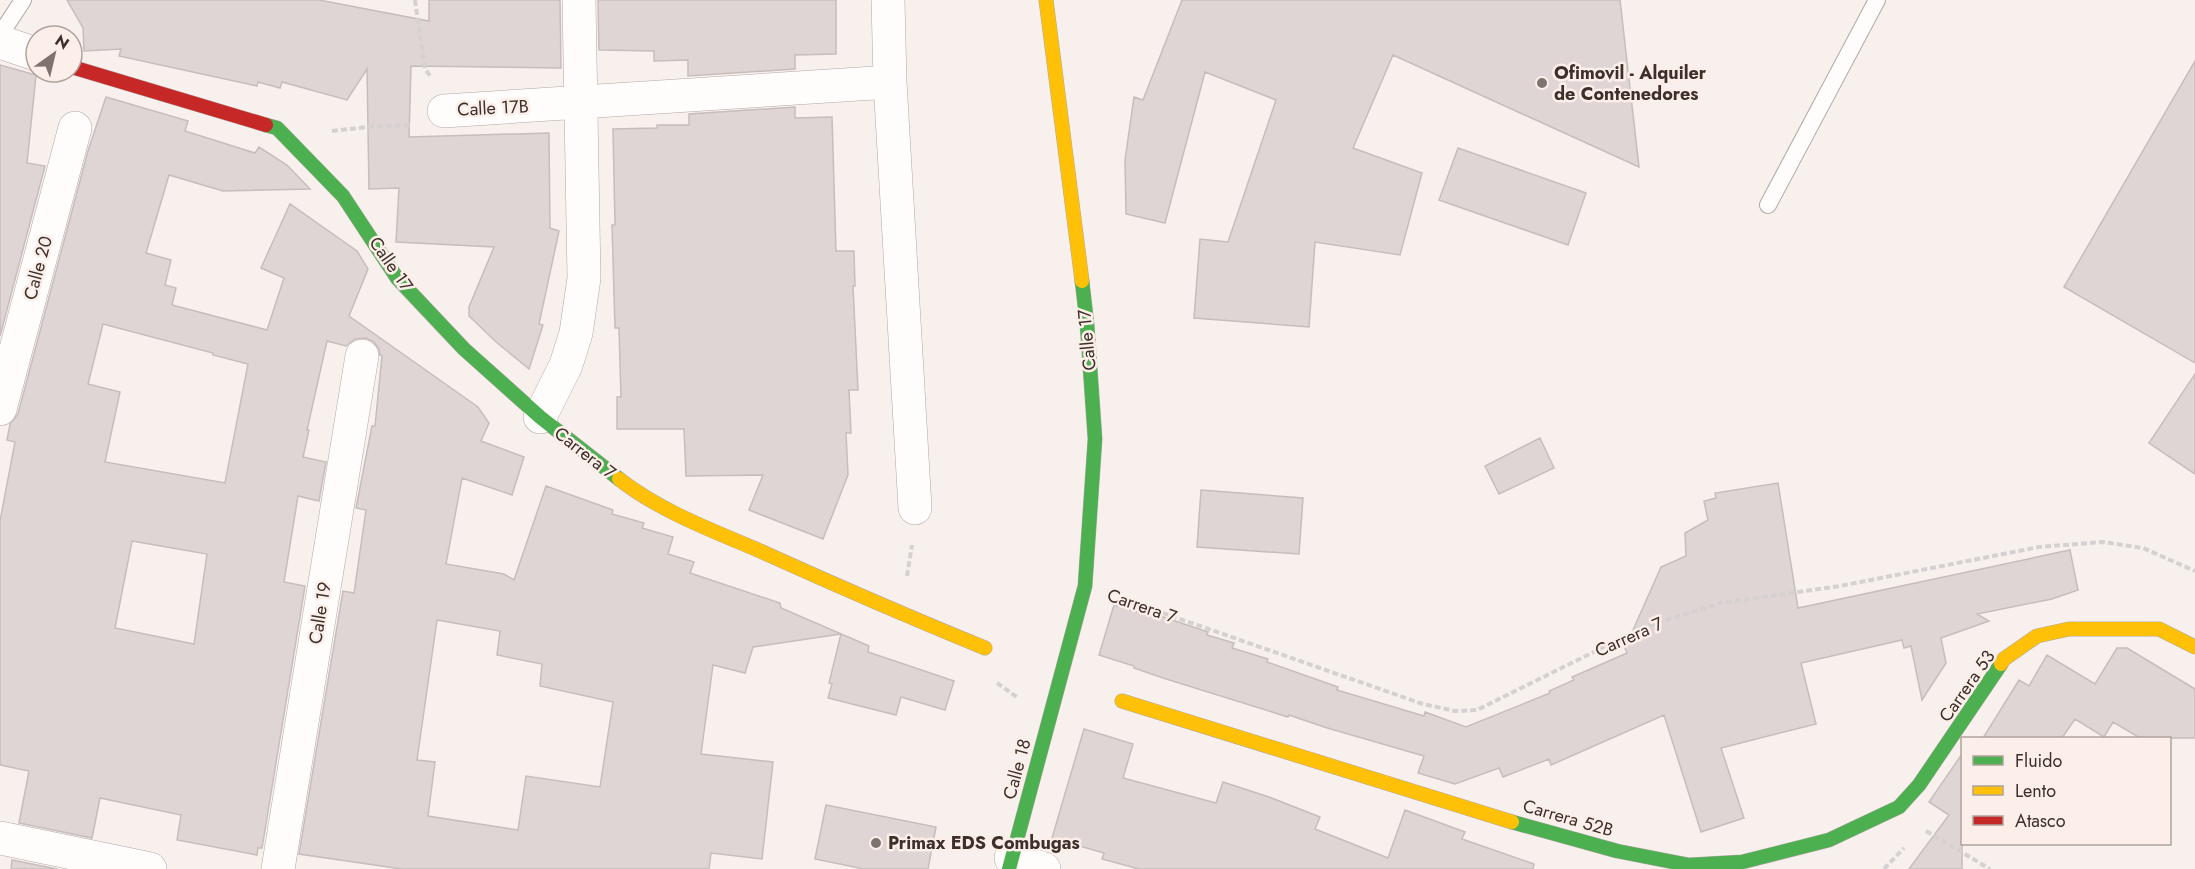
<svg xmlns="http://www.w3.org/2000/svg" width="2195" height="869" font-family="Jost,sans-serif">
  <style>
    .building { fill: #e0d5d5; stroke: #c6bdbc; stroke-width: 1.5; fill-rule: evenodd }
    .lines { fill: none; stroke-linecap: round; stroke-linejoin: round }
    .lane-casing { stroke: #b2a8a5; stroke-width: 18 }
    .street-casing { stroke: #b2a8a5; stroke-width: 34 }
    .fast-casing { stroke: #b2a8a5; stroke-width: 15 }
    .slow-casing { stroke: #b2a8a5; stroke-width: 15 }
    .jam-casing { stroke: #b2a8a5; stroke-width: 15 }
    .path { stroke: #d4d1d0; stroke-width: 4; stroke-dasharray: 6 3; stroke-linecap: butt }
    .lane { stroke: #fefdfc; stroke-width: 16 }
    .street { stroke: #fefdfc; stroke-width: 33 }
    .fast { stroke: #4caf50; stroke-width: 14 }
    .slow { stroke: #ffc107; stroke-width: 14 }
    .jam { stroke: #c62828; stroke-width: 14 }
    .poi-dot { fill: #7e736f; stroke: #fceee9; stroke-width: 2 }
    .labels { text-anchor: middle; stroke-width: 5; stroke-linejoin: round; paint-order: stroke }
    .poi-label { font-size: 18px; font-weight: bold; fill: #3c302b; stroke: #fceee9; text-anchor: start }
    .street-label { font-size: 18px; fill: #3c302b; stroke: #fceee9 }
  </style>
  <rect width="100%" height="100%" fill="#f8f0ed"/>
  <!-- building -->
  <path class="building" d="M 67,0 L 319,0 L 429,21 L 429,0 L 560,0 L 561,68 L 411,66 L 409,137 L 549,133 L 550,228 L 559,231 L 539,324 L 543,325 L 529,369 L 495,341 L 469,316 L 469,307 L 494,247 L 396,242 L 399,188 L 369,189 L 367,69 L 347,100 L 282,82 L 280,88 L 258,82 L 257,86 L 119,56 L 121,49 L 84,51 L 83,28 Z
    M 598,0 L 836,0 L 836,54 L 795,55 L 795,69 L 688,76 L 688,60 L 654,61 L 654,51 L 599,50 Z
    M 1182,0 L 1620,0 L 1639,167 L 1393,55 L 1353,148 L 1422,173 L 1400,255 L 1315,242 L 1309,327 L 1194,318 L 1200,239 L 1228,242 L 1276,100 L 1205,72 L 1165,223 L 1126,214 L 1125,160 L 1134,97 L 1143,100 Z
    M 2195,61 L 2195,363 L 2064,287 Z
    M 0,65 L 36,75 L 27,163 L 45,166 L 0,336 Z
    M 106,97 L 188,121 L 185,131 L 255,153 L 259,147 L 287,165 L 310,189 L 223,191 L 169,175 L 146,253 L 171,260 L 165,285 L 176,288 L 172,305 L 267,330 L 284,278 L 261,268 L 290,204 L 357,251 L 368,269 L 349,316 L 478,407 L 489,423 L 481,441 L 524,457 L 512,495 L 462,478 L 446,564 L 504,574 L 514,580 L 546,486 L 613,510 L 612,514 L 644,523 L 642,528 L 673,537 L 668,554 L 694,562 L 690,573 L 780,603 L 781,608 L 869,646 L 868,652 L 954,681 L 945,710 L 901,697 L 896,715 L 828,698 L 832,684 L 829,683 L 841,634 L 753,647 L 745,673 L 713,665 L 701,754 L 773,762 L 762,859 L 711,853 L 709,869 L 402,869 L 299,854 L 343,591 L 354,593 L 366,510 L 356,508 L 372,426 L 375,426 L 382,356 L 380,355 L 379,349 L 374,342 L 366,338 L 355,339 L 346,346 L 327,341 L 307,430 L 309,430 L 303,457 L 326,462 L 319,501 L 298,496 L 284,582 L 305,586 L 262,848 L 258,848 L 257,855 L 177,840 L 181,815 L 100,798 L 92,838 L 19,823 L 29,771 L 0,765 L 0,521 L 15,442 L 7,440 L 10,424 L 18,414 L 88,151 ZM 103,324 L 213,353 L 213,355 L 248,364 L 225,483 L 105,462 L 120,392 L 88,384 ZM 132,541 L 207,554 L 194,644 L 115,628 ZM 437,620 L 500,631 L 497,655 L 542,664 L 540,686 L 613,702 L 600,787 L 526,776 L 518,830 L 428,816 L 435,762 L 417,760 Z
    M 795,107 L 795,118 L 832,117 L 836,251 L 854,251 L 855,286 L 853,286 L 858,390 L 849,390 L 851,433 L 846,433 L 848,475 L 823,539 L 749,510 L 763,475 L 686,476 L 684,429 L 617,429 L 617,397 L 621,397 L 619,328 L 615,328 L 612,225 L 615,225 L 613,129 L 657,128 L 657,125 L 689,125 L 689,114 Z
    M 1458,148 L 1586,193 L 1568,245 L 1439,200 Z
    M 2195,374 L 2195,474 L 2149,443 Z
    M 1540,438 L 1554,468 L 1499,494 L 1485,466 Z
    M 1778,483 L 1798,608 L 2070,550 L 2078,590 L 2052,599 L 1977,614 L 1989,621 L 1941,638 L 1946,663 L 1922,700 L 1911,646 L 1904,648 L 1902,640 L 1801,663 L 1816,724 L 1721,748 L 1744,818 L 1701,832 L 1664,715 L 1551,765 L 1549,759 L 1503,777 L 1499,768 L 1455,784 L 1418,773 L 1424,756 L 1324,727 L 1289,715 L 1288,717 L 1163,678 L 1134,668 L 1134,666 L 1099,655 L 1114,605 L 1150,616 L 1151,613 L 1208,632 L 1207,635 L 1234,643 L 1232,648 L 1268,659 L 1267,662 L 1338,687 L 1337,690 L 1424,716 L 1425,712 L 1466,727 L 1550,693 L 1549,691 L 1574,680 L 1572,677 L 1627,653 L 1625,648 L 1661,567 L 1686,556 L 1685,533 L 1708,520 L 1704,501 L 1716,498 L 1715,493 Z
    M 1201,490 L 1303,498 L 1299,554 L 1197,547 Z
    M 2117,648 L 2127,648 L 2195,689 L 2195,738 L 2140,738 L 2113,722 L 2104,737 L 2075,719 L 2062,738 L 1983,738 L 2019,680 L 2029,686 L 2047,655 L 2095,684 Z
    M 1084,729 L 1133,744 L 1123,778 L 1216,803 L 1223,782 L 1269,797 L 1320,817 L 1315,829 L 1388,858 L 1405,810 L 1465,832 L 1462,839 L 1534,864 L 1533,869 L 1139,869 L 1102,859 L 1104,853 L 1052,838 Z
    M 1962,754 L 1962,869 L 1909,869 L 1949,815 L 1929,802 Z
    M 826,805 L 936,827 L 928,869 L 864,869 L 815,859 Z
    M 12,860 L 57,869 L 11,869 Z"/>
  <g class="lines">
    <defs>
      <path id="lane" d="M 0,35 L 23,0
        M 1768,205 L 1877,0"/>
      <path id="street" d="M 888,0 L 890,82 L 915,508
        M 0,42 L 36,54
        M 444,111 L 890,82
        M 0,409 L 75,128
        M 540,417 L 566,365 L 576,333 L 584,278 L 579,0
        M 0,838 L 150,869
        M 1011,858 L 1044,869
        M 278,869 L 362,356"/>
      <path id="fast" d="M 266,125 L 277,128 L 343,196 L 397,278 L 464,349 L 540,417 L 619,479
        M 1512,822 L 1617,851 L 1689,865 L 1742,862 L 1829,840 L 1899,807 L 1919,785 L 2001,664
        M 1009,869 L 1085,586 L 1095,439 L 1087,324 L 1082,281"/>
      <path id="slow" d="M 1046,0 L 1082,281
        M 619,479 C 660,511 711,530 758,550 C 833,584 909,617 985,648
        M 2001,664 L 2004,659 L 2037,636 L 2069,629 L 2159,629 L 2195,647
        M 1122,701 L 1512,822"/>
      <path id="jam" d="M 72,67 L 266,125"/>
    </defs>
    <!-- lane casing -->
    <use href="#lane" class="lane-casing"/>
    <!-- street casing -->
    <use href="#street" class="street-casing"/>
    <!-- fast casing -->
    <use href="#fast" class="fast-casing"/>
    <!-- slow casing -->
    <use href="#slow" class="slow-casing"/>
    <!-- jam casing -->
    <use href="#jam" class="jam-casing"/>
    <!-- path -->
    <path class="path" d="M 415,0 L 425,69 L 431,77
      M 332,131 L 376,126 L 412,125
      M 907,576 L 912,545
      M 1120,598 L 1423,704 L 1455,711 L 1477,710 L 1644,627 L 1721,603 L 1840,586 L 2039,547 L 2103,542 L 2143,548 L 2195,571
      M 997,683 L 1018,698
      M 1926,831 L 1990,869
      M 1884,869 L 1904,848"/>
    <!-- lane -->
    <use href="#lane" class="lane"/>
    <!-- street -->
    <use href="#street" class="street"/>
    <!-- fast -->
    <use href="#fast" class="fast"/>
    <!-- slow -->
    <use href="#slow" class="slow"/>
    <!-- jam -->
    <use href="#jam" class="jam"/>
  </g>
  <!-- markers -->
  <g class="poi-dot">
    <circle cx="1542" cy="83" r="6"/>
    <circle cx="876" cy="843" r="6"/>
  </g>
  <g class="labels">
    <!-- poi labels -->
    <g class="poi-label">
      <text x="1554" y="79">Ofimovil - Alquiler<tspan x="1554" dy="21">de Contenedores</tspan></text>
      <text x="888" y="849">Primax EDS Combugas</text>
    </g>
    <!-- street labels -->
    <g class="street-label">
      <text transform="translate(493 108) rotate(-3)" y="6">Calle 17B</text>
      <text transform="translate(391 264) rotate(55)" y="6">Calle 17</text>
      <text transform="translate(38 268) rotate(-75)" y="6">Calle 20</text>
      <text transform="translate(1087 340) rotate(-95)" y="6">Calle 17</text>
      <text transform="translate(585 453) rotate(38)" y="6">Carrera 7</text>
      <text transform="translate(1142 606) rotate(19)" y="6">Carrera 7</text>
      <text transform="translate(320 613) rotate(-81)" y="6">Calle 19</text>
      <text transform="translate(1629 637) rotate(-24)" y="6">Carrera 7</text>
      <text transform="translate(1967 686) rotate(-55)" y="6">Carrera 53</text>
      <text transform="translate(1017 769) rotate(-75)" y="6">Calle 18</text>
      <text transform="translate(1568 818) rotate(16)" y="6">Carrera 52B</text>
    </g>
  </g>
  <!-- legend -->
  <rect x="1961" y="737" width="210" height="108" fill="#fceee9" stroke="#afa29d" stroke-width="1.5"/>
  <rect x="1973" y="756" width="30" height="9" fill="#4caf50" stroke="#afa29d" stroke-width="1.5"/>
  <text x="2015" y="767" font-size="18" fill="#3c302b">Fluido</text>
  <rect x="1973" y="786" width="30" height="9" fill="#ffc107" stroke="#afa29d" stroke-width="1.5"/>
  <text x="2015" y="797" font-size="18" fill="#3c302b">Lento</text>
  <rect x="1973" y="816" width="30" height="9" fill="#c62828" stroke="#afa29d" stroke-width="1.5"/>
  <text x="2015" y="827" font-size="18" fill="#3c302b">Atasco</text>
  <!-- north arrow -->
  <g transform="translate(54 54) rotate(34)"><circle r="28" fill="#fceee9" stroke="#afa29d" stroke-width="1.5"/>
  <path d="M0-4.5L10 22L0 15L-10 22Z" fill="#7e736f"/>
  <text y="-9" font-size="16" font-weight="bold" text-anchor="middle" fill="#3c302b">N</text>
  </g>
</svg>
